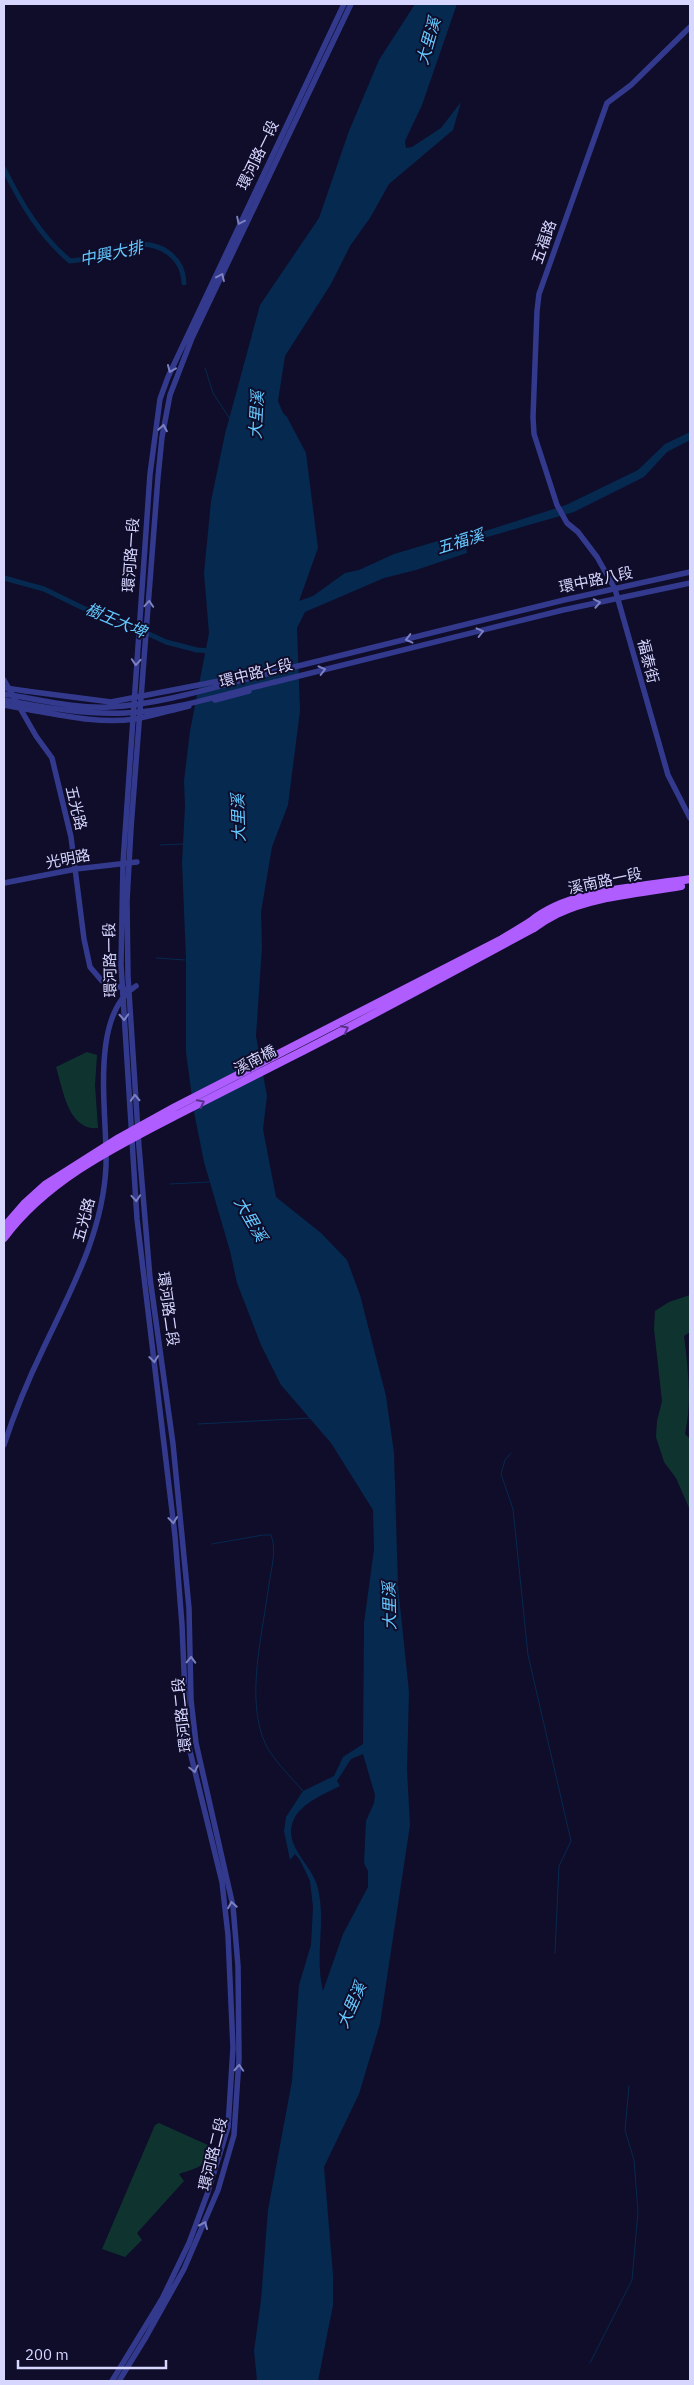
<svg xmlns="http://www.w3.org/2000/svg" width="694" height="2385" font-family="'IBM Plex Sans','Noto Sans TC',sans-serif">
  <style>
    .green { fill: #0f342f }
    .water { fill: #062950; fill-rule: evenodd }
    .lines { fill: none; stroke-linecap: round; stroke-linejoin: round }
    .stream { stroke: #062950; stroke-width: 1 }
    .canal { stroke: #062950; stroke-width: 5 }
    .minor { stroke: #333a8e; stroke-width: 5.5 }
    .major { stroke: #b05dff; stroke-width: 8 }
    .minor-bridge { stroke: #333a8e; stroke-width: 5.5 }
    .major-bridge { stroke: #b05dff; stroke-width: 8 }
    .oneway { stroke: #7c80c1 }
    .oneway2 { stroke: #57318a }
    .labels { text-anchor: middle; stroke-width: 4; stroke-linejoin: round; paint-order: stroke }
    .street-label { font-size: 15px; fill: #d6d6ff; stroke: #0f0d2a }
    .water-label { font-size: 16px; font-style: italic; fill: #64c9ff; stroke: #0f0d2a }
  </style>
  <rect width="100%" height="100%" fill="#0f0d2a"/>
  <!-- green -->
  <path class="green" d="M 87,1052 L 97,1055 L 95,1085 L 98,1128 C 68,1131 63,1089 56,1067 Z
    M 690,1295 L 690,1332 L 684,1336 C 688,1368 692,1402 685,1434 L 690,1439 L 690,1510 L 676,1478 L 664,1462 L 656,1437 L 657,1421 L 662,1401 L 654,1329 L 655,1311 L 669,1302 Z
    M 159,2123 L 210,2146 C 204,2169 201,2166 179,2174 L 184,2181 L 137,2233 L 142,2240 L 125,2257 L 102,2249 L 155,2125 Z"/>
  <!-- water -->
  <path class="water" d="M 415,4 L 457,4 L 422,105 L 405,141 L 406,148 L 412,147 L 441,128 L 461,102 L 453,130 L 389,184 L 370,218 L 350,246 L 331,284 L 285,356 L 278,401 L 283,413 L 287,417 L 306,453 L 318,548 L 299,601 L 313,596 L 345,573 L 359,570 L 394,554 L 468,532 L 470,536 L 566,505 L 638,470 L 665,444 L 690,432 L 690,440 L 667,452 L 644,477 L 574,512 L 470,542 L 466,547 L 467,553 L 416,570 L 384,578 L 305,612 L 297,628 L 300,711 L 288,805 L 272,847 L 261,912 L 262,947 L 256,1036 L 267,1096 L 263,1129 L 276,1197 L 321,1233 L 347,1260 L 360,1295 L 386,1396 L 394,1453 L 398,1586 L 409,1692 L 407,1770 L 410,1825 L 380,2024 L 359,2094 L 324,2167 L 333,2275 L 333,2305 L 318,2381 L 257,2381 L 254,2351 L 261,2300 L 268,2210 L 292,2081 L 299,1985 L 311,1945 L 313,1907 L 310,1881 L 300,1860 L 295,1854 L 290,1860 L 284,1831 L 286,1817 L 303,1791 L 334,1776 L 343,1757 L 363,1744 L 364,1623 L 374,1549 L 373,1510 L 331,1443 L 281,1385 L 261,1345 L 237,1283 L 230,1251 L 204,1162 L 194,1112 L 186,1052 L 186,959 L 182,862 L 185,806 L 184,781 L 190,731 L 209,633 L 204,573 L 211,501 L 225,434 L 260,305 L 319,218 L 349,131 L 379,60 ZM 363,1754 L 375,1795 L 374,1803 L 366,1821 L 364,1863 L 368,1871 L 368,1887 L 343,1934 L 323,1991 C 314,1955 327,1919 317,1885 C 310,1862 282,1845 294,1819 C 302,1803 324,1794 340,1786 L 337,1781 L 351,1759 Z"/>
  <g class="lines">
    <!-- stream -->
    <path class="stream" d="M 205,368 L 213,393 L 230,419
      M 160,845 L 184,844
      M 156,958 L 185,960
      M 170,1184 L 209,1182
      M 198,1424 L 312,1418
      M 511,1453 L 505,1460 L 501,1474 L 513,1509 L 528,1655 L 571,1841 L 559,1866 L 555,1953
      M 212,1544 L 263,1535 L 271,1535 C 277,1550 271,1570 269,1584 C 263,1632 245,1698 265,1743 C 273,1760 291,1777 303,1791
      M 590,2363 L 632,2280 L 638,2212 L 634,2160 L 625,2130 L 629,2086"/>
    <!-- canal -->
    <path class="canal" d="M 4,169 C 21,203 40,236 70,261 C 92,260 111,248 133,245 C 159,241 183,256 184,283
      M 4,578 L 44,589 L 83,608 L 121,621 L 166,642 L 197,650 L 212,651"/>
    <!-- minor -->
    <path class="minor" d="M 690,27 L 631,85 L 607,103 L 539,294 L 537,311 L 533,417 L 534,434 L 557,505 L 567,523 L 578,532 L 597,557 L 615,589 L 668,775 L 690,818
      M 274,672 L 564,600 L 690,572
      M 4,680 L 36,736 L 52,758 L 71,837 L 84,939 L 90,967 L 102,981 L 125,989
      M 275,682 L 563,610 L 690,583
      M 6,688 L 26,691
      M 4,705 L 31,710
      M 4,883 L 76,869 L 137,862
      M 4,1445 C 15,1411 29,1378 44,1347 C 72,1288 103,1232 106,1166 C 108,1117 88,1016 136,986
      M 112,2381 L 162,2299 L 189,2243 L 208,2192 L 228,2127 L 233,2048 L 228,1935 L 222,1882 L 187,1739 L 182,1625 L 175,1536 L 137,1219 L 121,965 L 123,863 L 150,474 L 160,399 L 168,377 L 344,4
      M 119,2381 L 146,2337 L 184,2269 L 218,2190 L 234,2135 L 239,2059 L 238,1966 L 233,1906 L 196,1743 L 191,1700 L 189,1608 L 173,1444 L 150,1278 L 139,1147 L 128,977 L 127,901 L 131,828 L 158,477 L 162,437 L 170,395 L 192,338 L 351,4"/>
    <!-- major -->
    <path class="major" d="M 530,922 C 569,889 641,887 690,879
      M 534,928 C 541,923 549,918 557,914 C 593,896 642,893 681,886"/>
    <!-- minor-bridge -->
    <path class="minor-bridge" d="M 26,691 L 111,702 L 250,675
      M 4,694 C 38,699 75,709 110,707 C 165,704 221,685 274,672
      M 4,700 C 44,707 84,715 125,713 C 174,711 228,693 275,682
      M 215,700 L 249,691
      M 31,710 C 65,716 100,724 135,719 C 153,716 171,710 189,706"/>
    <!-- major-bridge -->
    <path class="major-bridge" d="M 4,1227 L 24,1204 L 45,1185 L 119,1138 L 175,1107 L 502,939 L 530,922
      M 4,1238 C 46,1181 113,1148 175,1116 C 214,1096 254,1076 293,1056 C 374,1015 454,971 534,928"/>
  </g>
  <!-- one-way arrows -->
  <defs><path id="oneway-chevron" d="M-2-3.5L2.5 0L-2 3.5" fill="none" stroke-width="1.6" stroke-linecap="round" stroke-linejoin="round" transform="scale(1.25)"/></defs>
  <g class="oneway">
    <use href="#oneway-chevron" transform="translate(240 221) rotate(116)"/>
    <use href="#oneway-chevron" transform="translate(221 277) rotate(-65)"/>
    <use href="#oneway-chevron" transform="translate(171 369) rotate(113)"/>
    <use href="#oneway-chevron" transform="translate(163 428) rotate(-80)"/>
    <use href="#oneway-chevron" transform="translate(597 603) rotate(-11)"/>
    <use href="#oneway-chevron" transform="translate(149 604) rotate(-86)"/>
    <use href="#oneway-chevron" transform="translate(480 632) rotate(-14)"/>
    <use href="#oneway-chevron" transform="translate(409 639) rotate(166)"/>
    <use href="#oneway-chevron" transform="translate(136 662) rotate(94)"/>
    <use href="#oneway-chevron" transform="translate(322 670) rotate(-14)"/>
    <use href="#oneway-chevron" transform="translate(124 1017) rotate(87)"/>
    <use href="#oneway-chevron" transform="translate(135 1098) rotate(-93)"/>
    <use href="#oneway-chevron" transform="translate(136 1198) rotate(86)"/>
    <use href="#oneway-chevron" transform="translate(154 1359) rotate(83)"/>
    <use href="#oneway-chevron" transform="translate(173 1520) rotate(84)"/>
    <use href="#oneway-chevron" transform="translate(191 1660) rotate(-88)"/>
    <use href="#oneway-chevron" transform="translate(194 1769) rotate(77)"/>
    <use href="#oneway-chevron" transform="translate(232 1905) rotate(-99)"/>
    <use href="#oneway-chevron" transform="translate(239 2068) rotate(-87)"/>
    <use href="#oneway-chevron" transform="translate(204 2225) rotate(-66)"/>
  </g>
  <g class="oneway2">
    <use href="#oneway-chevron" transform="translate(345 1029) rotate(-28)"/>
    <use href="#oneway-chevron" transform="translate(201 1103) rotate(-27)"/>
  </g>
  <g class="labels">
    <!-- street labels -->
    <g class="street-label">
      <text transform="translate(258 155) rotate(-64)" y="5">環河路一段</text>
      <text transform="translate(544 242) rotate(-71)" y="5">五福路</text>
      <text transform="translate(131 555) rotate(-86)" y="5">環河路一段</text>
      <text transform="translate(596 580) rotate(-12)" y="5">環中路八段</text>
      <text transform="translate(648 661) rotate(76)" y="5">福泰街</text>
      <text transform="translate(256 673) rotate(-14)" y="5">環中路七段</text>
      <text transform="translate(76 808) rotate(76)" y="5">五光路</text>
      <text transform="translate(68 859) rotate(-11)" y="5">光明路</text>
      <text transform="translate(605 881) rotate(-12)" y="5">溪南路一段</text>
      <text transform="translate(110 960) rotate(-91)" y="5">環河路一段</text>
      <text transform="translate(255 1060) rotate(-27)" y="5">溪南橋</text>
      <text transform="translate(84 1220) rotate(-75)" y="5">五光路</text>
      <text transform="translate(168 1309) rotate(82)" y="5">環河路二段</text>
      <text transform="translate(182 1715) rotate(-96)" y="5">環河路二段</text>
      <text transform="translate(213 2154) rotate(-76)" y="5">環河路二段</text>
    </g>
    <!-- water labels -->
    <g class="water-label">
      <text transform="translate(428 41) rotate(-74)" y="6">大里溪</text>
      <text transform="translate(111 253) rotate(-12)" y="6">中興大排</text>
      <text transform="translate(256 415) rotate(-87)" y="6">大里溪</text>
      <text transform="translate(460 541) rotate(-17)" y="6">五福溪</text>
      <text transform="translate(116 620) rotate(23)" y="6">樹王大埤</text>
      <text transform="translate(238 818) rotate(-92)" y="6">大里溪</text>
      <text transform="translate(251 1219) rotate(60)" y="6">大里溪</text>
      <text transform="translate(389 1606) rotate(-91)" y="6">大里溪</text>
      <text transform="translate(351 2005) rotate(-66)" y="6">大里溪</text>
    </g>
  </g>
  <!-- border -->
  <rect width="694" height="2385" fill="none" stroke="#d6d6ff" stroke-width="10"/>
  <!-- scale -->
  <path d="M18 2360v8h148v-8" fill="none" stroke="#d6d6ff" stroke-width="2.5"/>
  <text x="25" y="2360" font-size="15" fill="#d6d6ff" stroke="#0f0d2a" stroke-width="4" paint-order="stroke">200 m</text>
</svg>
